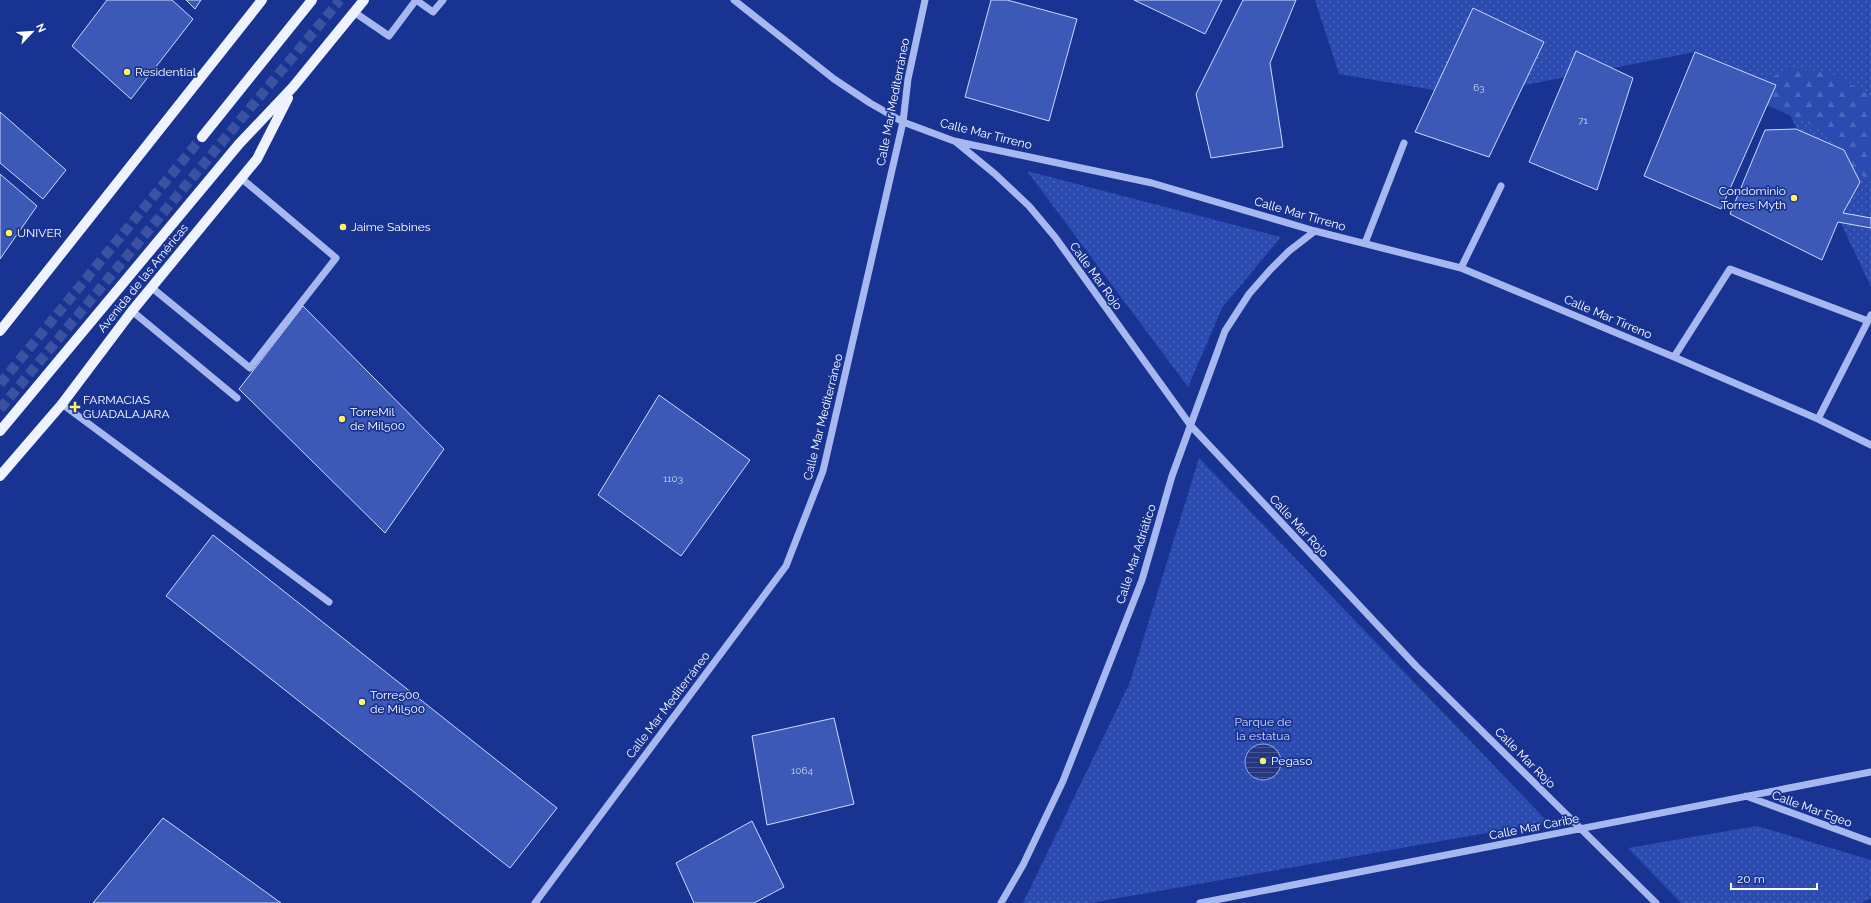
<svg xmlns="http://www.w3.org/2000/svg" width="1871" height="903" font-family="Raleway,sans-serif">
  <style>
    .green { fill: url(#green-dots) }
    .forest { fill: url(#forest-firs) }
    .water { fill: url(#water-rules); stroke: #99b0f2 }
    .building { fill: #3d59b8; stroke: #cdd9fb }
    .lines { fill: none; stroke-linecap: round; stroke-linejoin: round }
    .major-tunnel { stroke: #3b52a2; stroke-width: 10; stroke-dasharray: 10 5; stroke-linecap: butt }
    .minor { stroke: #a7b8f0; stroke-width: 7 }
    .major { stroke: #eff2ff; stroke-width: 10 }
    .poi-dot { fill: #fff365; stroke: #183391; stroke-width: 1.5 }
    .labels { text-anchor: middle; stroke-width: 3.5; stroke-linejoin: round; paint-order: stroke }
    .number-label { font-size: 10px; fill: #ced6ed }
    .poi-label { font-size: 12px; fill: #fff; stroke: #183391; text-anchor: start }
    .street-label { font-size: 12px; fill: #fff; stroke: #183391 }
    .park-label { font-size: 12px; fill: #cdd9fb; stroke: #183391 }
  </style>
  <defs>
    <pattern id="green-dots" width="8" height="8" patternUnits="userSpaceOnUse"><rect width="8" height="8" fill="#2b4bb0"/><path d="M2 2h.1M6 6h.1" fill="none" stroke="#4b66bc" stroke-width="1.8" stroke-linecap="round"/></pattern>
    <pattern id="forest-firs" width="22" height="20" patternUnits="userSpaceOnUse"><rect width="22" height="20" fill="#2b4bb0"/><path d="M5 1l3.5 6h-7zM16 11l3.5 6h-7z" fill="#4b66bc"/></pattern>
    <pattern id="water-rules" width="6" height="5" patternUnits="userSpaceOnUse"><rect width="6" height="5" fill="#24377f"/><path d="M0 2.5h6" fill="none" stroke="#455592"/></pattern>
  </defs>
  <rect width="100%" height="100%" fill="#183391"/>
  <!-- green -->
  <path class="green" d="M 1315,0 L 1871,0 L 1871,287 L 1776,85 L 1695,52 L 1469,96 L 1339,74 Z
    M 1027,171 L 1281,237 L 1222,308 L 1188,387 Z
    M 1199,458 L 1548,822 L 1091,903 L 1023,903 L 1130,682 Z
    M 1757,826 L 1871,860 L 1871,899 L 1860,903 L 1681,903 L 1628,848 Z"/>
  <!-- forest -->
  <path class="forest" d="M 1791,68 L 1829,72 L 1871,96 L 1871,182 L 1845,163 L 1823,130 L 1755,100 L 1761,82 Z"/>
  <!-- water -->
  <path class="water" d="M1245 762a18 18 0 1 1 36 0a18 18 0 1 1-36 0Z"/>
  <!-- building -->
  <path class="building" d="M 107,0 L 172,0 L 193,19 L 131,99 L 72,46 Z
    M 186,0 L 201,0 L 195,9 Z
    M 991,0 L 1007,0 L 1077,19 L 1049,121 L 965,97 Z
    M 1134,0 L 1222,0 L 1205,34 Z
    M 1243,0 L 1296,0 L 1270,63 L 1283,147 L 1211,158 L 1196,94 Z
    M 1473,8 L 1544,42 L 1489,157 L 1415,132 Z
    M 1576,51 L 1633,78 L 1597,190 L 1529,162 Z
    M 1695,52 L 1776,85 L 1721,209 L 1644,176 Z
    M 0,112 L 66,170 L 43,199 L 0,163 Z
    M 1796,129 L 1844,150 L 1860,182 L 1843,213 L 1871,218 L 1871,228 L 1838,222 L 1822,260 L 1730,214 L 1765,130 Z
    M 0,174 L 37,206 L 0,259 Z
    M 303,306 L 444,449 L 385,533 L 239,389 Z
    M 659,395 L 750,460 L 681,556 L 598,495 Z
    M 213,535 L 557,808 L 510,868 L 166,596 Z
    M 834,718 L 854,804 L 767,825 L 752,736 Z
    M 163,818 L 281,903 L 93,903 Z
    M 752,821 L 784,887 L 754,903 L 694,903 L 676,863 Z"/>
  <g class="lines">
    <!-- major-tunnel -->
    <path class="major-tunnel" d="M 0,384 L 202,137
      M 0,409 L 340,0"/>
    <!-- minor -->
    <path class="minor" d="M 734,0 L 834,79 L 870,103 L 903,122 L 954,141 L 1152,183 L 1315,231 L 1461,268 L 1674,357 L 1818,419 L 1871,445
      M 354,12 L 389,36 L 416,0 L 433,12 L 443,0
      M 956,142 L 995,174 L 1029,206 L 1055,237 L 1191,426 L 1416,666 L 1656,903
      M 1365,243 L 1404,143
      M 1461,268 L 1501,186
      M 151,287 L 250,368 L 336,258 L 241,178
      M 132,311 L 237,398
      M 1674,357 L 1730,269 L 1868,321
      M 62,404 L 329,602
      M 1818,419 L 1871,315
      M 1746,796 L 1871,842
      M 535,903 L 786,566 L 823,471 L 903,122 L 908,79 L 925,0
      M 1001,903 L 1023,865 L 1063,781 L 1142,580 L 1172,476 L 1225,331 L 1249,294 L 1270,270 L 1289,251 L 1315,231
      M 1200,903 L 1871,772"/>
    <!-- major -->
    <path class="major" d="M 202,137 L 312,0
      M 0,331 L 262,0
      M 0,431 L 239,144 L 293,87 L 364,0
      M 0,476 L 62,404 L 132,311 L 257,159 L 288,98"/>
  </g>
  <!-- markers -->
  <g class="poi-dot">
    <circle cx="127" cy="72" r="4"/>
    <circle cx="1794" cy="198" r="4"/>
    <circle cx="343" cy="227" r="4"/>
    <circle cx="9" cy="233" r="4"/>
    <path d="M73 401h4v4h4v4h-4v4h-4v-4h-4v-4h4z"/>
    <circle cx="342" cy="419" r="4"/>
    <circle cx="362" cy="702" r="4"/>
    <circle cx="1263" cy="761" r="4"/>
  </g>
  <g class="labels">
    <!-- number labels -->
    <g class="number-label">
      <text x="1479" y="91">63</text>
      <text x="1583" y="124">71</text>
      <text x="673" y="482">1103</text>
      <text x="802" y="774">1064</text>
    </g>
    <!-- poi labels -->
    <g class="poi-label">
      <text x="135" y="76">Residential</text>
      <text x="1786" y="195" text-anchor="end">Condominio<tspan x="1786" dy="14">Torres Myth</tspan></text>
      <text x="351" y="231">Jaime Sabines</text>
      <text x="17" y="237">UNIVER</text>
      <text x="83" y="404">FARMACIAS<tspan x="83" dy="14">GUADALAJARA</tspan></text>
      <text x="350" y="416">TorreMil<tspan x="350" dy="14">de Mil500</tspan></text>
      <text x="370" y="699">Torre500<tspan x="370" dy="14">de Mil500</tspan></text>
      <text x="1271" y="765">Pegaso</text>
    </g>
    <!-- street labels -->
    <g class="street-label">
      <text transform="translate(893 102) rotate(-79)" y="4">Calle Mar Mediterráneo</text>
      <text transform="translate(986 134) rotate(14)" y="4">Calle Mar Tirreno</text>
      <text transform="translate(1300 214) rotate(16)" y="4">Calle Mar Tirreno</text>
      <text transform="translate(1096 276) rotate(54)" y="4">Calle Mar Rojo</text>
      <text transform="translate(143 278) rotate(-51)" y="4">Avenida de las Américas</text>
      <text transform="translate(1608 317) rotate(23)" y="4">Calle Mar Tirreno</text>
      <text transform="translate(823 417) rotate(-76)" y="4">Calle Mar Mediterráneo</text>
      <text transform="translate(1299 526) rotate(47)" y="4">Calle Mar Rojo</text>
      <text transform="translate(1136 554) rotate(-72)" y="4">Calle Mar Adriático</text>
      <text transform="translate(668 705) rotate(-53)" y="4">Calle Mar Mediterráneo</text>
      <text transform="translate(1525 758) rotate(45)" y="4">Calle Mar Rojo</text>
      <text transform="translate(1812 809) rotate(20)" y="4">Calle Mar Egeo</text>
      <text transform="translate(1534 827) rotate(-11)" y="4">Calle Mar Caribe</text>
    </g>
    <!-- park labels -->
    <g class="park-label">
      <text x="1263" y="726">Parque de<tspan x="1263" dy="14">la estatua</tspan></text>
    </g>
  </g>
  <!-- north arrow -->
  <g transform="translate(32 32) rotate(65)" stroke="#183391" stroke-width="3" paint-order="stroke">
  <path d="M0-3L7 15L0 10L-7 15Z" fill="#ffffff"/>
  <text y="-6" font-size="11" font-weight="bold" text-anchor="middle" fill="#ffffff">N</text>
  </g>
  <!-- scale -->
  <path d="M1731 883v6h86v-6" fill="none" stroke="#ffffff" stroke-width="2"/>
  <text x="1737" y="883" font-size="12" fill="#ffffff" stroke="#183391" stroke-width="3" paint-order="stroke">20 m</text>
</svg>
